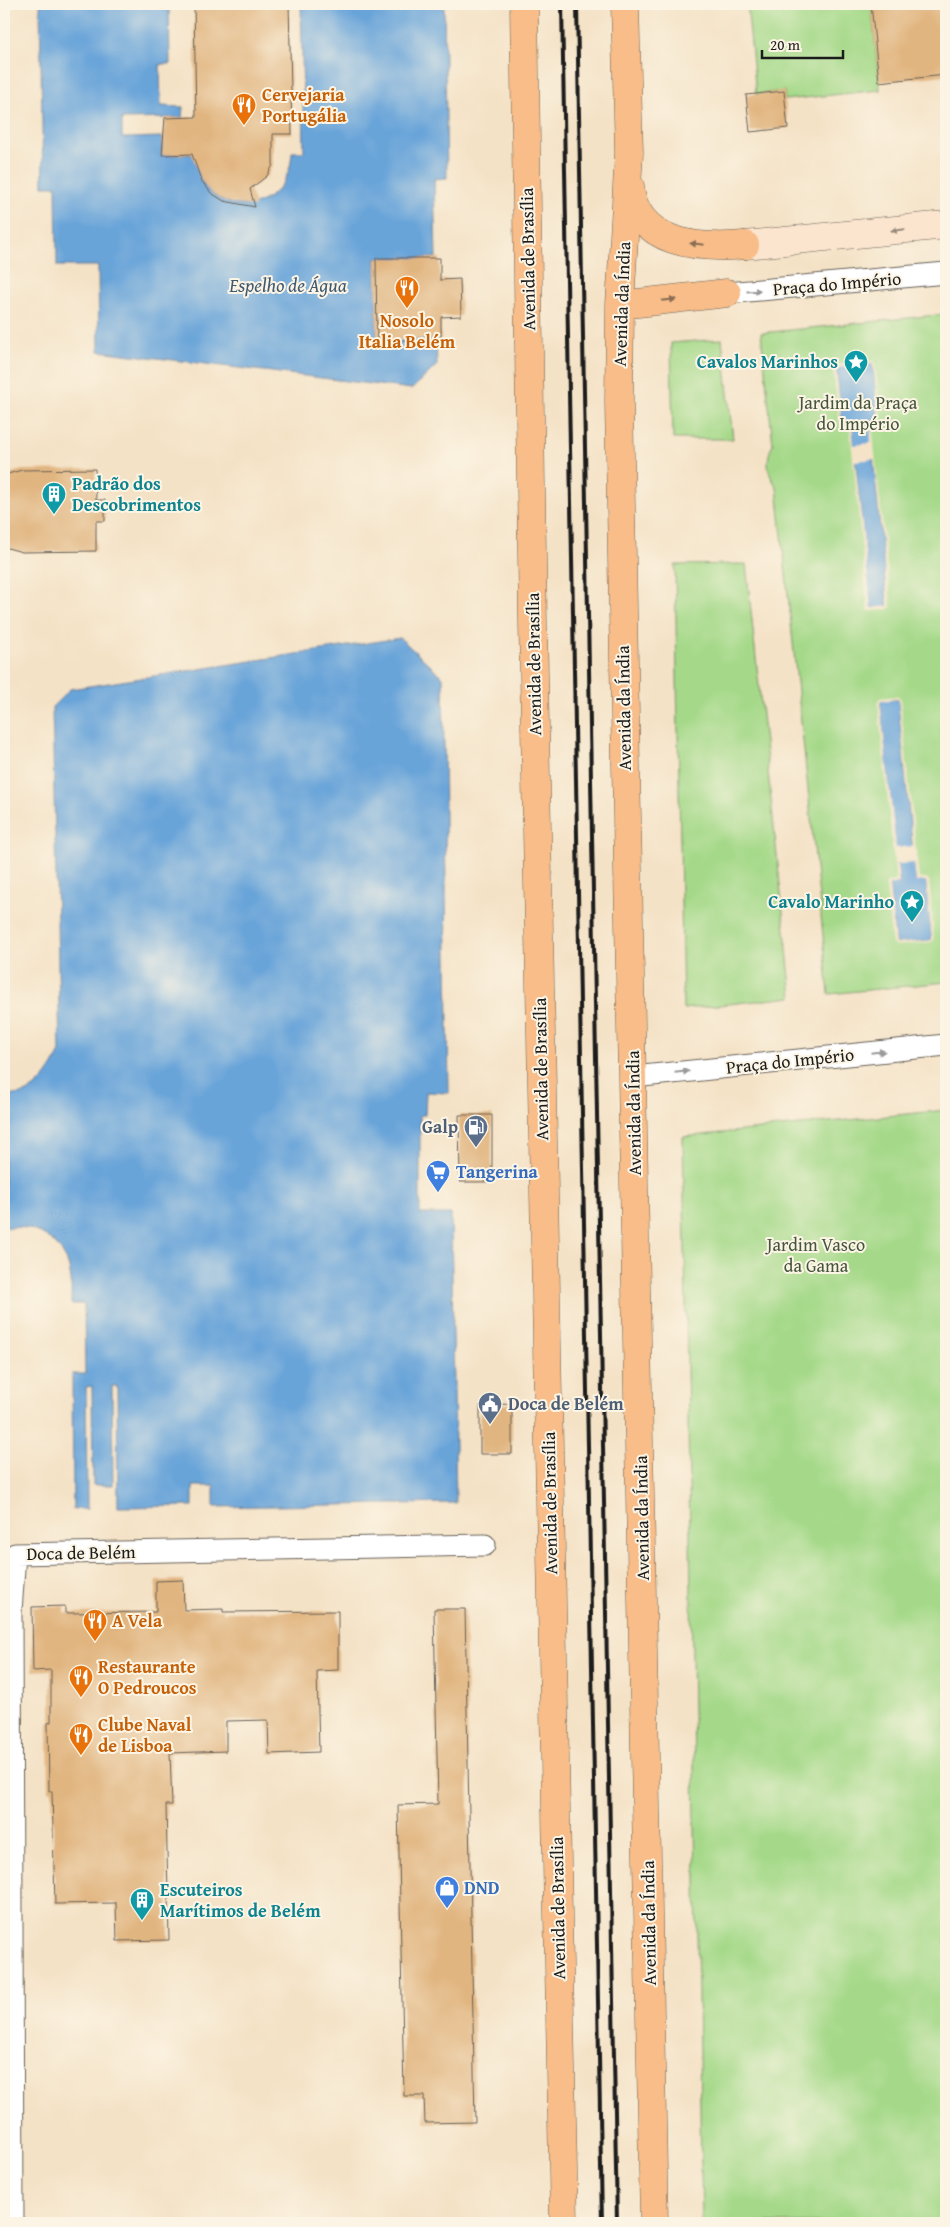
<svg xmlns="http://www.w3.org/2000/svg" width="950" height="2227" font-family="'Gentium Book Plus',serif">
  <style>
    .green { fill: #a5d989; stroke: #607a52 }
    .water { fill: #69a4d9; stroke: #42607a }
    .pier { fill: #f4e2c6; fill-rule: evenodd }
    .building { fill: #e1b580 }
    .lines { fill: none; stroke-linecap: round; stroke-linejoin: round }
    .street-casing { stroke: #686158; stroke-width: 23 }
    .secondary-casing { stroke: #686158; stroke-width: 29 }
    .primary-casing { stroke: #686158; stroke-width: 29 }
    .street { stroke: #fff; stroke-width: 21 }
    .secondary { stroke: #fce5cf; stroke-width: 28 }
    .primary { stroke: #f8bd88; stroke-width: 28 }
    .rail { stroke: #1c1c1c; stroke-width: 4 }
    .oneway { fill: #978b7e }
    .oneway2 { fill: #8a6c52 }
    .oneway3 { fill: #999 }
    .labels { text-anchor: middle; stroke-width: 4; stroke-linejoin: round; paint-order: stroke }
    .food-label { font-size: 18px; font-weight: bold; fill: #c56008; stroke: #fcf5e5; text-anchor: start }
    .street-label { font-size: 18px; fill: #1c1c1c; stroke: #fcf5e5 }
    .culture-label { font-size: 18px; font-weight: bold; fill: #0d838f; stroke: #fcf5e5; text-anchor: end }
    .park-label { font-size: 18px; fill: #45553d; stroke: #fcf5e5 }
    .service-label { font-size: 18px; font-weight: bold; fill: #4e5e75; stroke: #fcf5e5; text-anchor: end }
    .shop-label { font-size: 18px; font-weight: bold; fill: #366cbe; stroke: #fcf5e5; text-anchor: start }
    .water-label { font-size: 19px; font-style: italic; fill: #3f5971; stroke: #fcf5e5 }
  </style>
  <rect width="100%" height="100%" fill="#fcf5e5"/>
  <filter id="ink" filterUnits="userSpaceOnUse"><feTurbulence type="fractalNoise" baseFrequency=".02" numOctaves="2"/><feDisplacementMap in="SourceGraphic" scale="10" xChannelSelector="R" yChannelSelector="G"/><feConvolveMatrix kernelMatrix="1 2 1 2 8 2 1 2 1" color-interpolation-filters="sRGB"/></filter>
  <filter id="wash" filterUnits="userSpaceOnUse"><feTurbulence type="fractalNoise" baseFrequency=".0096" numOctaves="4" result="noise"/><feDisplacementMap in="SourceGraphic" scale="20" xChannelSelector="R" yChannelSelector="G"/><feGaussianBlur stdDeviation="1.12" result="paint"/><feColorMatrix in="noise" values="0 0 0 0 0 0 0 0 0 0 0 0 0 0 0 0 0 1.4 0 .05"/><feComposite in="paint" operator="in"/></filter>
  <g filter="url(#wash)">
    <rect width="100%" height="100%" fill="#f4e2c6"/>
    <!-- green -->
    <path class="green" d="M 747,4 L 871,4 L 880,90 L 785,100 L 784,91 L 756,94 Z
      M 946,314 L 946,982 L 829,994 L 777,487 C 767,473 765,460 773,444 L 761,333 Z
      M 722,339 L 733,439 L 673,439 L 671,343 Z
      M 746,564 L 792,997 L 683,1009 L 675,565 Z
      M 946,1110 L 946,2223 L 702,2223 L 683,1137 Z"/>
    <!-- water -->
    <path class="water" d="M 40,4 L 169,4 L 170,64 L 160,64 L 161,106 L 183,107 L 182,118 L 122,119 L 122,138 L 162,137 L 162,155 L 196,154 C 198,163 198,173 202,181 C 204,187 209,191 214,195 C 250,221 291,194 292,152 L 304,152 L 301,4 L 444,4 L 447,178 L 434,179 L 436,258 L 376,258 L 377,340 L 436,339 L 437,365 L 412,389 L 99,351 L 98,266 L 57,266 L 56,186 L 43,186 Z
      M 873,363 L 879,422 L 870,423 L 888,607 L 870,608 L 852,426 L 842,426 L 836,367 Z
      M 400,638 L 443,677 L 449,1093 L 426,1092 L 425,1115 L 420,1115 L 420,1214 L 451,1214 L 456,1503 L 214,1507 L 214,1486 L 193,1486 L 193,1506 L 118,1507 L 117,1386 L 112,1386 L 113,1485 L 93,1485 L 92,1386 L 86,1387 L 87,1509 L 73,1509 L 72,1374 L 85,1374 L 84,1304 L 71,1304 C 71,1294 72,1283 70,1273 C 66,1242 33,1222 4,1228 L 4,1093 C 32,1102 49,1074 60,1052 L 52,707 L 70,689 Z
      M 898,699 L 916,881 L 926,880 L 932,940 L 895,944 L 889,884 L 899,883 L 880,701 Z"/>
    <!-- pier -->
    <path class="pier" d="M 873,361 L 875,363 L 881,422 L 879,425 L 872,426 L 891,607 L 889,609 L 870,611 L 868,609 L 850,428 L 840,427 L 833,367 L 835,365 ZM 873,363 L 879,422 L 870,423 L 871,443 L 854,445 L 852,425 L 842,426 L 836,368 ZM 874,459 L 888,606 L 871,608 L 855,461 Z
      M 898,696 L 900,699 L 919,879 L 926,878 L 929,880 L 934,940 L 932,942 L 895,946 L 892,944 L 886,884 L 888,882 L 896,881 L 878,701 L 880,698 ZM 898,699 L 913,846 L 896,848 L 880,701 ZM 914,863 L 916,882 L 926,881 L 932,940 L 895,944 L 889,885 L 899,883 L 897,864 Z"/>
    <g id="blocks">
      <!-- building -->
      <path class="building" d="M 194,4 L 289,4 L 292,134 L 273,134 L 273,165 L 267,176 L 250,189 L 255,207 L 224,201 L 211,193 L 201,180 L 192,154 L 162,155 L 165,118 L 196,117 Z
        M 871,4 L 946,4 L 946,75 L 879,82 Z
        M 784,91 L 788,128 L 750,132 L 746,95 Z
        M 376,258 L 440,258 L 440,280 L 460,279 L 461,316 L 441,317 L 441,339 L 377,341 Z
        M 95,469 L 96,500 L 105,500 L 105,521 L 96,521 L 96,551 L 22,552 L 4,547 L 4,475 L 22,470 Z
        M 459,1115 L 492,1115 L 492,1182 L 460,1182 Z
        M 512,1404 L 512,1454 L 480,1454 L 480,1405 Z
        M 183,1580 L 184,1610 L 223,1609 L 223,1612 L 338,1611 L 338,1670 L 317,1671 L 319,1752 L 269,1754 L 268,1720 L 226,1721 L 226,1751 L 170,1753 L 172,1805 L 166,1805 L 169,1940 L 117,1941 L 116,1903 L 55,1904 L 52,1791 L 49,1791 L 48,1723 L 51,1722 L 51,1670 L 33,1671 L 32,1607 L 65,1606 L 65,1613 L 156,1612 L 156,1581 Z
        M 434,1609 L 465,1609 L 475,2122 L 425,2123 L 424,2096 L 404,2096 L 398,1805 L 438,1804 Z"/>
    </g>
  </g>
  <g filter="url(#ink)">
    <use href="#blocks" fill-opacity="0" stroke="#686158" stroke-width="1"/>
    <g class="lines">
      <defs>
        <path id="street" d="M 727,293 L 946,273
          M 633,1077 L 946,1045
          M 13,2223 L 11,1612 L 15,1554 L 485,1545"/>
        <path id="secondary" d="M 745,245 L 946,225"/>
        <path id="primary" d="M 524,4 L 533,623 L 564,2223
          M 625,4 L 629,153 L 620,305 L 619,402 L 654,2223
          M 630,186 C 635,245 700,249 745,245
          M 620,305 L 727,293"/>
      </defs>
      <!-- street casing -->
      <use href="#street" class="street-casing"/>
      <!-- secondary casing -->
      <use href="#secondary" class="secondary-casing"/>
      <!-- primary casing -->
      <use href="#primary" class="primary-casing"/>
      <!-- street -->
      <use href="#street" class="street"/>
      <!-- secondary -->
      <use href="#secondary" class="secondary"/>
      <!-- primary -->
      <use href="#primary" class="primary"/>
      <!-- rail -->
      <path class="rail" d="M 562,4 L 602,2223
        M 577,4 L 617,2223"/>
    </g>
    <!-- one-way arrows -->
    <defs><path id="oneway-solid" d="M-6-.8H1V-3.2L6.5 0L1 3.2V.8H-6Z" transform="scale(1.25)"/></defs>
    <use class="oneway" href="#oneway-solid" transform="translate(898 230) rotate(174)"/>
    <g class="oneway2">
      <use href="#oneway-solid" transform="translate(697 244) rotate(-174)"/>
      <use href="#oneway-solid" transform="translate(669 300) rotate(-6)"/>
    </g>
    <g class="oneway3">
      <use href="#oneway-solid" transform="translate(754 291) rotate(-4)"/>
      <use href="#oneway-solid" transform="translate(878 1052) rotate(-6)"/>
      <use href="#oneway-solid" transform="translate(682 1072) rotate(-6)"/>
    </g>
  </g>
  <!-- icons -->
  <defs>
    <symbol id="restaurant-pin" viewBox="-11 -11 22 30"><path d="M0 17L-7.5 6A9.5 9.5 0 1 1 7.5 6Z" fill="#e8710a" stroke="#fcf5e5"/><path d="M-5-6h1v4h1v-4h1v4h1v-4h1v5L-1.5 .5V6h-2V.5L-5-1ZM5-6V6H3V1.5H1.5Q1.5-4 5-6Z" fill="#fff"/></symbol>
    <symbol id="sight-pin" viewBox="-11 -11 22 30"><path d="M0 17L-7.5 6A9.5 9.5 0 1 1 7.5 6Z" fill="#0f9aa8" stroke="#fcf5e5"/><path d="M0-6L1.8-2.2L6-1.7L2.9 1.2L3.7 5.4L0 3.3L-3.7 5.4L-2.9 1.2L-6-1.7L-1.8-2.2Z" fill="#fff"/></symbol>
    <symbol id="building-pin" viewBox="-11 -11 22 30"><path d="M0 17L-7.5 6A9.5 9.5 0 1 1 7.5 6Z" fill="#0f9aa8" stroke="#fcf5e5"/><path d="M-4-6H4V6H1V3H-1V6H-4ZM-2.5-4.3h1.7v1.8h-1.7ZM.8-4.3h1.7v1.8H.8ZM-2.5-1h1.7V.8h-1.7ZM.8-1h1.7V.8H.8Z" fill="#fff"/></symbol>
    <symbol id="fuel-pin" viewBox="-11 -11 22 30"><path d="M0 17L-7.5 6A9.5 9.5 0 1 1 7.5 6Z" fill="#5c6f8a" stroke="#fcf5e5"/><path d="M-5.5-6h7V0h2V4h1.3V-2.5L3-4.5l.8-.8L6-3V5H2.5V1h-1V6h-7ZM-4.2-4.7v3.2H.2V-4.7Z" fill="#fff"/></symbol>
    <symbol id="supermarket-pin" viewBox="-11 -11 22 30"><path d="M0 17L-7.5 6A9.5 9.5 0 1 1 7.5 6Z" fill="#3f7fe0" stroke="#fcf5e5"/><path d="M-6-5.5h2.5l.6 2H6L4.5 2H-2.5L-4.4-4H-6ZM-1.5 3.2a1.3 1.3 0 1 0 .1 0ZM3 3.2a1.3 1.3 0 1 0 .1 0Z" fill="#fff"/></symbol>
    <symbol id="civic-pin" viewBox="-11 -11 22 30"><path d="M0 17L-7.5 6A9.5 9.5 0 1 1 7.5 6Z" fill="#5c6f8a" stroke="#fcf5e5"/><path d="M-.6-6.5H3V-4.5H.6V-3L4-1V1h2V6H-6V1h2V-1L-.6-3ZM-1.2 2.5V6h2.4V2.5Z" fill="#fff"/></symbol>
    <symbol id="shop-pin" viewBox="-11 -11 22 30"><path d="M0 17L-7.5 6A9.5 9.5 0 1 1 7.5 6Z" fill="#3f7fe0" stroke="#fcf5e5"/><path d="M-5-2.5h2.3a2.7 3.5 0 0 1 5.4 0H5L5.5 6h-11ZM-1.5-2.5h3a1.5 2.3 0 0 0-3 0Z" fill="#fff"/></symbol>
  </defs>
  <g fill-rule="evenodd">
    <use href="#restaurant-pin" x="230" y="91" width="28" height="38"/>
    <use href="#restaurant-pin" x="393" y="274" width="28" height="38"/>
    <use href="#sight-pin" x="842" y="348" width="28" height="38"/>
    <use href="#building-pin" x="40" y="480" width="28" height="38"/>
    <use href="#sight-pin" x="898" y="888" width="28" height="38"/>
    <use href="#fuel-pin" x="462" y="1113" width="28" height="38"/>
    <use href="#supermarket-pin" x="424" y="1158" width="28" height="38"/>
    <use href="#civic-pin" x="476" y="1390" width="28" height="38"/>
    <use href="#restaurant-pin" x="81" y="1607" width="28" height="38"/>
    <use href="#restaurant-pin" x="67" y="1663" width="28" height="38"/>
    <use href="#restaurant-pin" x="67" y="1721" width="28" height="38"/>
    <use href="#shop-pin" x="433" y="1874" width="28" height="38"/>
    <use href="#building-pin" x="128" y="1886" width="28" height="38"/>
  </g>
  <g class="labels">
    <!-- food labels -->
    <g class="food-label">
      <text x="262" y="101">Cervejaria<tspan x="262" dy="21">Portugália</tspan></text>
      <text x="407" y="327" text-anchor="middle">Nosolo<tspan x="407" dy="21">Italia Belém</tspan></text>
      <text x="112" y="1627">A Vela</text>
      <text x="98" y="1673">Restaurante<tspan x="98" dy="21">O Pedroucos</tspan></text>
      <text x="98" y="1731">Clube Naval<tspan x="98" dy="21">de Lisboa</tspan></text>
    </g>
    <!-- street labels -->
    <g class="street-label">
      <text transform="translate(528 259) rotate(-91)" y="6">Avenida de Brasília</text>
      <text transform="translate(837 284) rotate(-5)" y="6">Praça do Império</text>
      <text transform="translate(622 304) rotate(-88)" y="6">Avenida da Índia</text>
      <text transform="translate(534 664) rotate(-91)" y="6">Avenida de Brasília</text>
      <text transform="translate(624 708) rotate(-91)" y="6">Avenida da Índia</text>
      <text transform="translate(790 1061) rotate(-6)" y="6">Praça do Império</text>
      <text transform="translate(541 1069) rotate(-91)" y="6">Avenida de Brasília</text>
      <text transform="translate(634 1113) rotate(-91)" y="6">Avenida da Índia</text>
      <text transform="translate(550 1503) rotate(-91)" y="6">Avenida de Brasília</text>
      <text transform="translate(642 1518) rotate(-91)" y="6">Avenida da Índia</text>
      <text transform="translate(81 1553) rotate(-1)" y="6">Doca de Belém</text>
      <text transform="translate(558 1908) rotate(-91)" y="6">Avenida de Brasília</text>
      <text transform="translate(649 1923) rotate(-91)" y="6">Avenida da Índia</text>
    </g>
    <!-- culture labels -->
    <g class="culture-label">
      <text x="838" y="368">Cavalos Marinhos</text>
      <text x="72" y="490" text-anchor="start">Padrão dos<tspan x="72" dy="21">Descobrimentos</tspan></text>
      <text x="894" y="908">Cavalo Marinho</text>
      <text x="160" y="1896" text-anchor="start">Escuteiros<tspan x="160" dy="21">Marítimos de Belém</tspan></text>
    </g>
    <!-- park labels -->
    <g class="park-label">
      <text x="858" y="409">Jardim da Praça<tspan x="858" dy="21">do Império</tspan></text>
      <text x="816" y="1251">Jardim Vasco<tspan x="816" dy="21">da Gama</tspan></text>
    </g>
    <!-- service labels -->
    <g class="service-label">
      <text x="458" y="1133">Galp</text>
      <text x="508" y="1410" text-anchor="start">Doca de Belém</text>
    </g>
    <!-- shop labels -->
    <g class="shop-label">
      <text x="456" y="1178">Tangerina</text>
      <text x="464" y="1894">DND</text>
    </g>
    <!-- water labels -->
    <g class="water-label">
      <text x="288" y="292">Espelho de Água</text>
    </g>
  </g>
  <!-- margin -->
  <rect width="950" height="2227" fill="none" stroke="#fcf5e5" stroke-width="20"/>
  <!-- scale -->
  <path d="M762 50v8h81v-8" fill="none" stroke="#1c1c1c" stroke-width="2.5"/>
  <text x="770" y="50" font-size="15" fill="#1c1c1c" stroke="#fcf5e5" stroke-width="4" paint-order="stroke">20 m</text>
</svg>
